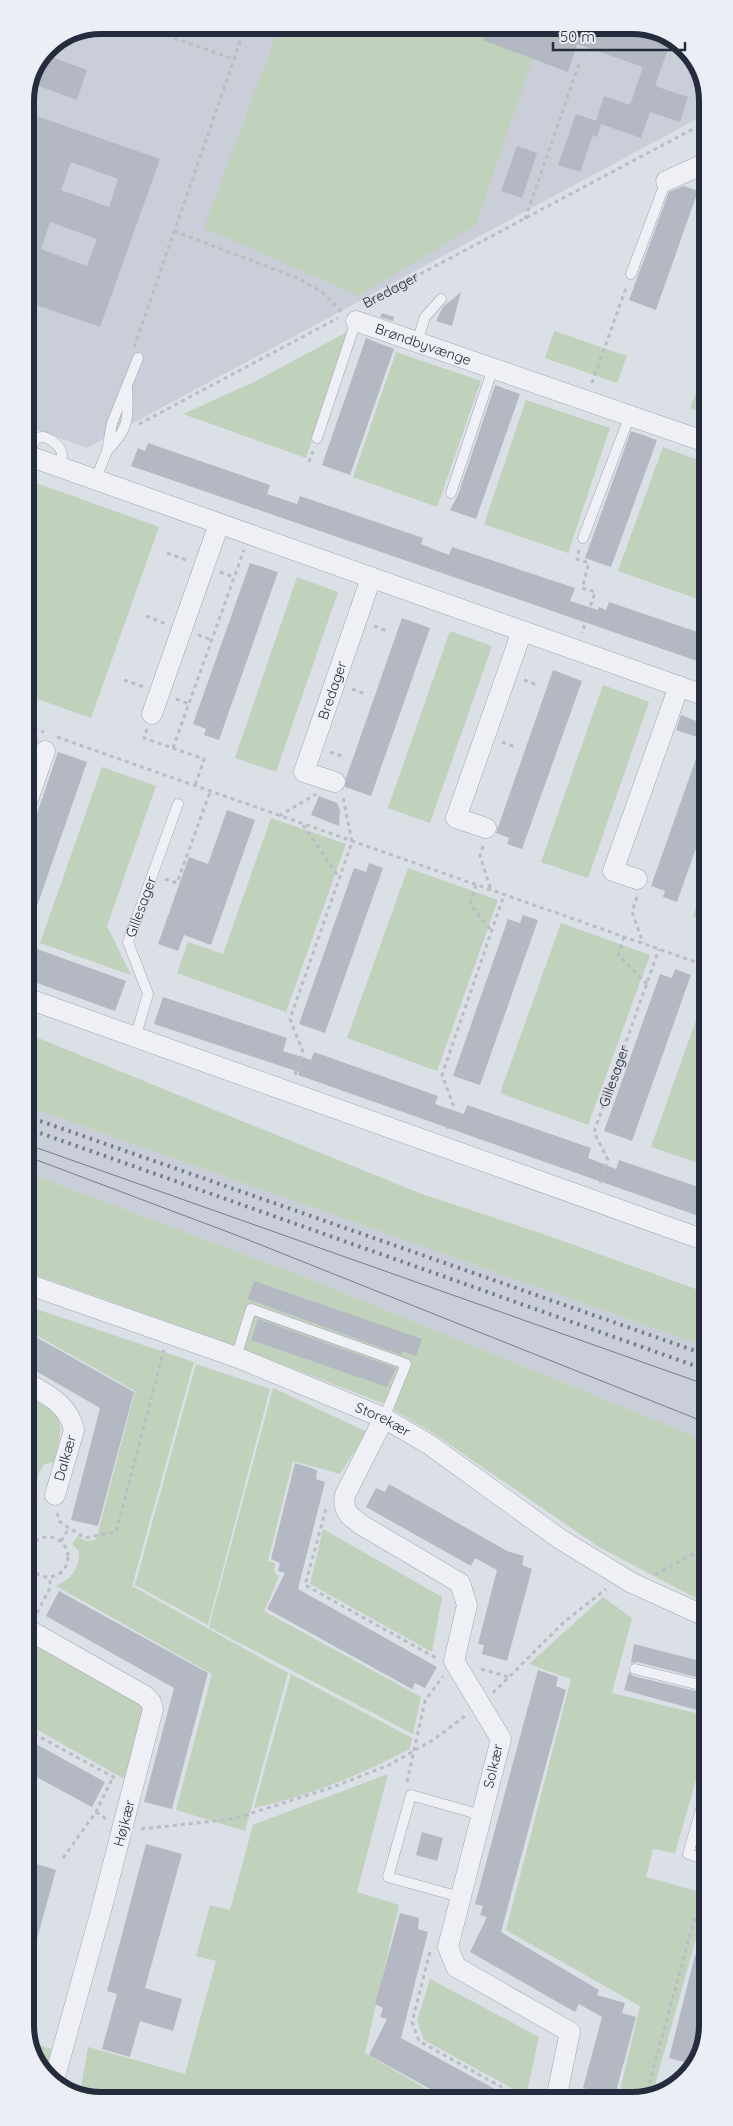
<svg xmlns="http://www.w3.org/2000/svg" width="733" height="2126" font-family="Quicksand,sans-serif">
  <style>
    .built { fill: #c9ced8 }
    .green { fill: #c0d1bc }
    .building { fill: #b3b8c3; fill-rule: evenodd }
    .lines { fill: none; stroke-linecap: round; stroke-linejoin: round }
    .service-casing { stroke: #a1a6b0; stroke-width: 11 }
    .minor-casing { stroke: #a1a6b0; stroke-width: 21 }
    .path { stroke: #babdc5; stroke-width: 3; stroke-dasharray: 4 4; stroke-linecap: butt }
    .service { stroke: #eef0f5; stroke-width: 10 }
    .minor { stroke: #eef0f5; stroke-width: 20 }
    .tram { stroke: #747d90; stroke-width: 1 }
    .rail { stroke: #747d90; stroke-width: 4; stroke-dasharray: 2.5 5; stroke-linecap: butt }
    .labels { text-anchor: middle; stroke-width: 5; stroke-linejoin: round; paint-order: stroke }
    .street-label { font-size: 14px; fill: #252c3d; stroke: #ebeef4 }
    .rim { fill: none; stroke: #252c3d; stroke-width: 6 }
  </style>
  <rect width="100%" height="100%" fill="#dbdfe6"/>
  <!-- built -->
  <path class="built" d="M 100,25 L 638,25 L 682,44 L 706,81 L 706,114 L 87,448 L 26,426 L 25,96 L 47,47 Z
    M 26,1106 L 707,1347 L 707,1441 L 307,1278 L 26,1172 Z"/>
  <!-- green -->
  <path class="green" d="M 280,25 L 544,25 L 476,225 L 359,296 L 204,228 Z
    M 554,331 L 627,356 L 617,383 L 545,358 Z
    M 347,332 L 306,458 L 183,414 L 254,382 Z
    M 396,352 L 481,381 L 437,507 L 353,477 Z
    M 700,382 L 706,385 L 706,413 L 690,408 Z
    M 526,400 L 610,428 L 568,553 L 484,524 Z
    M 663,447 L 706,463 L 706,602 L 618,571 Z
    M 28,480 L 159,527 L 91,718 L 26,695 L 26,487 Z
    M 297,577 L 338,592 L 276,772 L 235,758 Z
    M 450,631 L 492,646 L 430,823 L 388,808 Z
    M 603,685 L 649,702 L 588,878 L 541,862 Z
    M 26,733 L 39,738 L 30,763 L 26,761 Z
    M 102,767 L 156,786 L 107,926 L 131,975 L 40,943 Z
    M 271,818 L 346,844 L 286,1012 L 177,973 L 188,942 L 223,954 Z
    M 408,868 L 498,900 L 437,1071 L 347,1038 Z
    M 707,876 L 707,921 L 693,916 Z
    M 561,923 L 650,955 L 588,1125 L 500,1093 Z
    M 707,989 L 707,1166 L 651,1147 Z
    M 26,1033 L 419,1193 L 549,1236 L 707,1293 L 707,1347 L 26,1106 Z
    M 26,1172 L 307,1278 L 707,1441 L 707,1604 L 599,1547 L 433,1433 L 382,1403 L 214,1338 L 27,1272 Z
    M 27,1306 L 194,1362 L 132,1586 L 288,1673 L 245,1831 L 176,1810 L 212,1674 L 56,1586 C 72,1578 79,1570 79,1551 L 72,1544 L 78,1536 L 85,1541 L 96,1540 L 135,1391 L 27,1330 Z
    M 196,1364 L 270,1389 L 208,1625 L 135,1585 Z
    M 273,1388 L 367,1432 L 340,1474 L 293,1461 L 268,1561 L 275,1563 L 274,1571 L 279,1577 L 264,1611 L 421,1697 L 413,1734 L 209,1627 Z
    M 27,1396 C 66,1417 65,1419 54,1462 L 44,1464 L 39,1473 L 36,1488 L 27,1484 Z
    M 323,1529 L 442,1597 L 432,1652 L 310,1584 Z
    M 603,1597 L 632,1618 L 612,1693 L 708,1716 L 708,1738 L 675,1853 L 653,1849 L 646,1877 L 708,1894 L 708,1915 L 702,1917 L 651,2099 L 618,2099 L 640,2006 L 506,1930 L 571,1679 L 529,1664 Z
    M 27,1624 L 149,1695 L 126,1780 L 27,1724 Z
    M 291,1674 L 412,1738 L 410,1749 C 361,1775 308,1796 254,1808 Z
    M 388,1774 L 357,1892 L 399,1905 L 365,2053 L 443,2099 L 95,2101 L 80,2094 L 88,2047 L 185,2074 L 216,1961 L 196,1956 L 210,1905 L 230,1910 L 253,1825 Z
    M 430,1979 L 539,2037 L 526,2096 L 424,2040 L 417,2021 Z
    M 27,2041 L 52,2049 L 46,2074 L 27,2045 Z"/>
  <!-- building -->
  <path class="building" d="M 488,25 L 521,25 L 541,32 L 543,25 L 609,25 L 669,46 L 655,86 L 688,97 L 680,122 L 650,112 L 641,138 L 601,124 L 597,137 L 593,135 L 580,172 L 558,165 L 576,114 L 596,121 L 604,96 L 630,105 L 643,67 L 577,44 L 568,72 L 483,40 Z
    M 44,54 L 87,70 L 77,100 L 31,83 Z
    M 25,112 L 160,159 L 100,327 L 25,301 L 25,182 L 37,151 L 25,147 ZM 71,162 L 118,179 L 109,207 L 61,190 ZM 50,222 L 97,239 L 87,266 L 41,249 Z
    M 517,146 L 537,153 L 522,198 L 501,191 Z
    M 684,186 L 698,191 L 656,310 L 629,300 L 669,192 Z
    M 461,292 L 452,326 L 436,321 L 443,307 Z
    M 382,313 L 394,317 L 393,321 L 380,317 Z
    M 366,338 L 394,349 L 350,475 L 322,465 Z
    M 495,385 L 520,394 L 476,519 L 450,510 L 458,495 Z
    M 631,431 L 657,440 L 611,567 L 585,558 Z
    M 148,443 L 270,485 L 267,494 L 297,504 L 300,496 L 423,538 L 421,544 L 449,555 L 452,547 L 575,588 L 570,601 L 598,610 L 599,607 L 606,610 L 609,602 L 706,635 L 706,664 L 131,466 L 138,448 L 145,451 Z
    M 250,563 L 278,572 L 219,740 L 204,735 L 206,729 L 193,724 Z
    M 402,618 L 430,628 L 371,796 L 345,787 L 346,778 Z
    M 553,670 L 582,681 L 522,849 L 507,844 L 509,838 L 496,833 Z
    M 681,715 L 706,725 L 706,820 L 677,902 L 663,897 L 665,891 L 651,886 L 703,739 L 676,730 Z
    M 58,752 L 87,762 L 28,932 L 26,932 L 26,846 Z
    M 319,796 L 337,803 L 340,810 L 339,826 L 311,815 Z
    M 227,810 L 255,820 L 211,945 L 184,935 L 178,951 L 158,944 L 189,857 L 208,864 Z
    M 369,863 L 383,868 L 325,1033 L 299,1024 L 354,868 L 366,872 Z
    M 523,915 L 538,920 L 480,1085 L 453,1076 L 508,919 L 520,923 Z
    M 26,945 L 126,981 L 115,1011 L 26,979 Z
    M 675,969 L 691,975 L 632,1141 L 604,1131 L 660,974 L 672,978 Z
    M 163,997 L 287,1038 L 283,1051 L 311,1060 L 314,1052 L 438,1096 L 435,1104 L 464,1114 L 467,1105 L 591,1148 L 588,1158 L 616,1169 L 619,1160 L 707,1190 L 707,1219 L 298,1075 L 299,1072 L 154,1024 Z
    M 254,1281 L 422,1339 L 416,1356 L 403,1351 L 401,1355 L 248,1299 Z
    M 258,1319 L 396,1368 L 387,1387 L 251,1340 Z
    M 27,1332 L 134,1392 L 98,1526 L 71,1520 L 100,1408 L 27,1366 Z
    M 295,1463 L 317,1470 L 316,1479 L 325,1482 L 298,1589 L 437,1667 L 425,1688 L 415,1683 L 412,1689 L 267,1609 L 285,1573 L 278,1571 L 280,1563 L 271,1559 Z
    M 389,1484 L 507,1551 L 524,1556 L 522,1565 L 532,1569 L 507,1661 L 482,1654 L 484,1645 L 478,1644 L 497,1570 L 475,1558 L 471,1566 L 366,1507 L 376,1488 L 385,1492 Z
    M 59,1591 L 208,1673 L 172,1809 L 144,1802 L 174,1688 L 46,1616 Z
    M 634,1644 L 708,1663 L 708,1680 L 637,1662 L 631,1663 Z
    M 538,1670 L 558,1677 L 556,1686 L 566,1690 L 501,1932 L 599,1990 L 597,1995 L 625,2003 L 622,2013 L 636,2017 L 614,2099 L 587,2099 L 590,2090 L 583,2088 L 602,2017 L 579,2004 L 575,2012 L 470,1952 L 487,1917 L 480,1915 L 483,1906 L 475,1904 Z
    M 629,1672 L 633,1676 L 708,1694 L 708,1713 L 624,1690 Z
    M 27,1739 L 105,1782 L 92,1807 L 27,1772 Z
    M 422,1832 L 443,1838 L 437,1861 L 416,1855 Z
    M 146,1844 L 182,1854 L 145,1988 L 182,1999 L 173,2031 L 140,2021 L 130,2057 L 102,2049 L 117,1994 L 107,1991 Z
    M 27,1861 L 56,1870 L 32,1957 L 27,1957 Z
    M 400,1913 L 419,1918 L 418,1929 L 428,1932 L 401,2038 L 513,2099 L 448,2099 L 369,2055 L 387,2019 L 380,2017 L 383,2008 L 375,2004 Z
    M 695,1955 L 708,1958 L 708,2026 L 695,2065 L 669,2058 Z"/>
  <g class="lines">
    <defs>
      <g id="service">
        <path d="M 631,274 L 666,181"/>
        <path d="M 417,342 L 425,317 L 441,299"/>
        <path d="M 317,438 L 356,321"/>
        <path d="M 107,451 C 128,429 129,420 127,389"/>
        <path d="M 27,456 C 30,450 32,442 38,438 C 46,434 62,446 62,455 C 62,459 59,463 58,467"/>
        <path d="M 95,481 L 107,451 L 112,423 L 138,358"/>
        <path d="M 451,493 L 493,368"/>
        <path d="M 583,538 L 630,415"/>
        <path id="s3" d="M 135,1038 L 148,994 L 128,942 L 178,804"/>
        <path d="M 236,1357 L 251,1309 L 406,1364 L 384,1418"/>
        <path d="M 635,1669 L 708,1687"/>
        <path d="M 708,1785 L 688,1854 L 708,1860"/>
        <path d="M 460,1897 L 388,1877 L 411,1795 L 481,1815"/>
      </g>
      <g id="minor">
        <path d="M 666,181 L 706,163"/>
        <path id="s4" d="M 356,321 L 706,442"/>
        <path d="M 26,455 L 706,696"/>
        <path d="M 152,714 L 219,524"/>
        <path id="s5" d="M 335,782 L 304,772 L 371,578"/>
        <path d="M 26,805 L 45,751"/>
        <path d="M 486,828 L 456,818 L 522,631"/>
        <path d="M 637,879 L 613,871 L 679,686"/>
        <path d="M 26,998 L 707,1241"/>
        <path id="s6" d="M 27,1284 L 236,1357 L 384,1418 L 430,1445 L 560,1539 L 632,1583 L 707,1617"/>
        <path d="M 27,1383 C 47,1394 69,1405 74,1430 L 55,1495"/>
        <path d="M 384,1418 L 345,1495 C 341,1512 353,1519 365,1527 L 460,1583 L 467,1605 L 454,1661 L 501,1739 L 448,1947 L 456,1967 L 570,2032 L 556,2099"/>
        <path d="M 27,1629 L 145,1696 L 151,1702 L 153,1709 L 102,1907 L 53,2084"/>
      </g>
    </defs>
    <!-- service casing -->
    <use href="#service" class="service-casing"/>
    <!-- minor casing -->
    <use href="#minor" class="minor-casing"/>
    <!-- path -->
    <g class="path">
      <path d="M 136,25 L 234,59"/>
      <path d="M 525,219 L 580,61"/>
      <path d="M 174,231 L 297,278 L 322,292 L 342,312"/>
      <path id="s1" d="M 364,304 L 706,122"/>
      <path d="M 134,347 L 246,25"/>
      <path d="M 592,383 L 627,285"/>
      <path d="M 139,424 L 338,318"/>
      <path d="M 309,462 L 313,451"/>
      <path d="M 579,550 L 577,559 L 589,563 L 582,588 L 595,592 L 582,633"/>
      <path d="M 167,553 L 189,561"/>
      <path d="M 220,572 L 234,577"/>
      <path d="M 146,616 L 166,624"/>
      <path d="M 374,626 L 387,631"/>
      <path d="M 198,635 L 212,640"/>
      <path d="M 124,680 L 144,687"/>
      <path d="M 524,680 L 537,685"/>
      <path d="M 352,689 L 366,694"/>
      <path d="M 176,699 L 189,704"/>
      <path d="M 26,726 L 44,732"/>
      <path d="M 147,729 L 144,738 L 204,759 L 195,786"/>
      <path d="M 57,737 L 707,966"/>
      <path d="M 502,742 L 515,747"/>
      <path d="M 173,748 L 244,550"/>
      <path d="M 330,752 L 344,757"/>
      <path d="M 279,816 L 316,794"/>
      <path d="M 303,825 L 339,877"/>
      <path d="M 483,846 L 480,856 L 491,890"/>
      <path d="M 165,879 L 177,883 L 210,792"/>
      <path d="M 476,885 L 470,904 L 491,930"/>
      <path d="M 637,897 L 632,912 L 643,943"/>
      <path d="M 624,937 L 618,955 L 647,984"/>
      <path d="M 295,1075 L 303,1052 L 290,1019 L 352,842 L 343,797"/>
      <path d="M 447,1129 L 454,1107 L 442,1075 L 504,895"/>
      <path id="s2" d="M 600,1183 L 608,1160 L 594,1132 L 659,949"/>
      <path d="M 27,1494 L 37,1500"/>
      <path d="M 326,1509 L 305,1585 L 436,1658"/>
      <path d="M 57,1513 L 60,1522 L 85,1538 L 116,1532 L 164,1350"/>
      <path d="M 27,1534 L 36,1499"/>
      <circle cx="48" cy="1557" r="20"/>
      <path d="M 61,1541 L 69,1528"/>
      <path d="M 655,1575 L 707,1546"/>
      <path d="M 37,1613 L 50,1588 L 50,1577"/>
      <path d="M 481,1669 L 509,1677"/>
      <path d="M 493,1693 L 564,1622 L 606,1589"/>
      <path d="M 27,1730 L 117,1779"/>
      <path d="M 407,1782 L 425,1701 L 443,1676"/>
      <path d="M 96,1812 L 106,1819"/>
      <path d="M 141,1829 L 233,1819 L 333,1787 L 389,1765 L 433,1740 L 465,1716"/>
      <path d="M 63,1858 L 96,1812 L 113,1777"/>
      <path d="M 430,1952 L 412,2022 L 419,2041 L 523,2099"/>
      <path d="M 645,2099 L 695,1917 L 708,1912"/>
    </g>
    <!-- service -->
    <use href="#service" class="service"/>
    <!-- minor -->
    <use href="#minor" class="minor"/>
    <!-- tram -->
    <path class="tram" d="M 26,1144 L 707,1385
      M 26,1156 L 236,1235 L 707,1423"/>
    <!-- rail -->
    <path class="rail" d="M 26,1116 L 707,1355
      M 26,1128 L 707,1370"/>
  </g>
  <g class="labels">
    <!-- street labels -->
    <g class="street-label">
      <text dy="5" stroke="none"><textPath href="#s1" startOffset="30">Bredager</textPath></text>
      <text dy="5" stroke="none"><textPath href="#s4" startOffset="71">Brøndbyvænge</textPath></text>
      <text dy="5" stroke="none"><textPath href="#s5" startOffset="119">Bredager</textPath></text>
      <text dy="5" stroke="none"><textPath href="#s3" startOffset="139">Gillesager</textPath></text>
      <text dy="5" stroke="none"><textPath href="#s2" startOffset="115">Gillesager</textPath></text>
      <text dy="5" stroke="none"><textPath href="#s6" startOffset="381">Storekær</textPath></text>
      <text transform="translate(65 1458) rotate(-74)" y="5">Dalkær</text>
      <text transform="translate(493 1766) rotate(-77)" y="5">Solkær</text>
      <text transform="translate(124 1823) rotate(-75)" y="5">Højkær</text>
    </g>
  </g>
  <!-- crop -->
  <path d="M0 0H733V2126H0ZM101 34H632A67 67 0 0 1 699 101V2025A67 67 0 0 1 632 2092H101A67 67 0 0 1 34 2025V101A67 67 0 0 1 101 34Z" fill="#ebeef4" fill-rule="evenodd"/>
  <path class="rim" d="M101 34H632A67 67 0 0 1 699 101V2025A67 67 0 0 1 632 2092H101A67 67 0 0 1 34 2025V101A67 67 0 0 1 101 34Z"/>
  <!-- scale -->
  <path d="M553 42v8h132v-8" fill="none" stroke="#252c3d" stroke-width="2.5"/>
  <text x="560" y="42" font-size="15" fill="#252c3d" stroke="#ebeef4" stroke-width="4" paint-order="stroke">50 m</text>
</svg>
